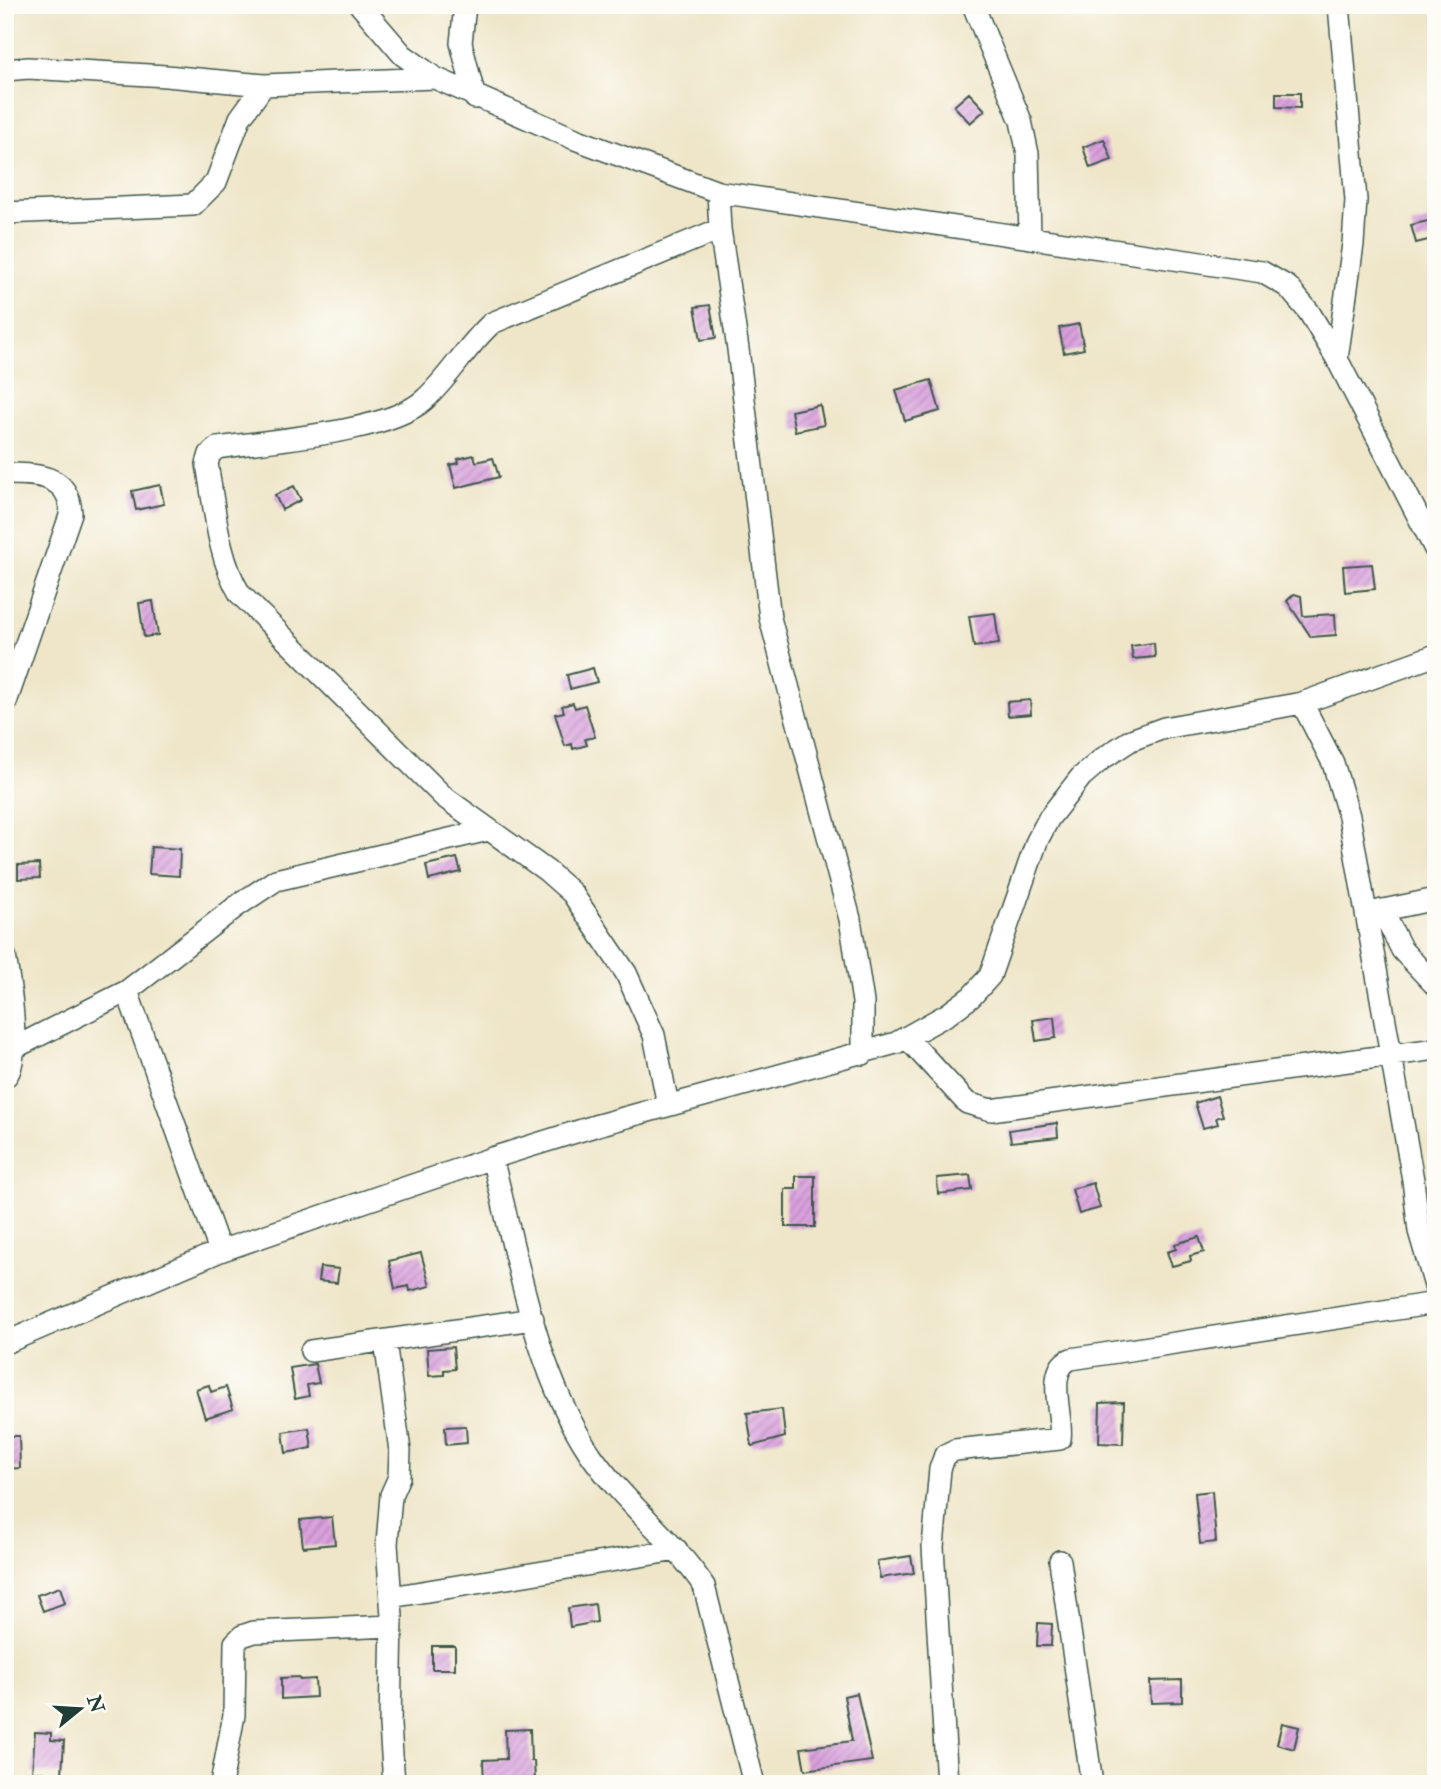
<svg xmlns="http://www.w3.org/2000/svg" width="1441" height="1789" font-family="'IM FELL Double Pica',serif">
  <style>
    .building { fill: url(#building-hatch) }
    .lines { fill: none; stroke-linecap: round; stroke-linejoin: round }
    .minor-casing { stroke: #3e564a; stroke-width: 24 }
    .minor { stroke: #fff; stroke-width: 21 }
  </style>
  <defs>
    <pattern id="building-hatch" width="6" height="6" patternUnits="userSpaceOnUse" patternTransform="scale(1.75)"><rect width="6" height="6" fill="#daa1de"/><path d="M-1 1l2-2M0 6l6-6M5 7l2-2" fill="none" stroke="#b084b5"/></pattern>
  </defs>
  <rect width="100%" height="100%" fill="#fdfcf7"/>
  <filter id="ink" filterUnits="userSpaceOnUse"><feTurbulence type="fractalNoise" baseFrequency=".0143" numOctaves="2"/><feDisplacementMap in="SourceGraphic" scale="14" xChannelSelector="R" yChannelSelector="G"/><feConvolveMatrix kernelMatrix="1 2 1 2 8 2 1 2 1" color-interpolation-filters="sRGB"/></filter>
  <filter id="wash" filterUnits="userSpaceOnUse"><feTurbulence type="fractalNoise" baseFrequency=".00686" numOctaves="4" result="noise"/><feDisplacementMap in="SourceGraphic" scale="28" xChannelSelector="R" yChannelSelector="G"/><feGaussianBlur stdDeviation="1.57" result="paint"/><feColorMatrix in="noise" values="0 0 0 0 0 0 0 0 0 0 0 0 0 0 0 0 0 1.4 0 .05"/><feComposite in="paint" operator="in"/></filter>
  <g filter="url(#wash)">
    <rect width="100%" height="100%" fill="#efe6c9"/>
    <g id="blocks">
      <!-- building -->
      <path class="building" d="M 969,93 L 985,110 L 970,123 L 954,106 Z
        M 1276,93 L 1300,93 L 1300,108 L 1276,107 Z
        M 1104,139 L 1112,160 L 1090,168 L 1083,147 Z
        M 1436,219 L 1436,238 L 1416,243 L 1411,225 Z
        M 710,305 L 716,338 L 701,340 L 695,307 Z
        M 1079,324 L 1084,349 L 1064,353 L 1059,328 Z
        M 931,380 L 940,411 L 905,421 L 896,390 Z
        M 820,405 L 824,425 L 795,431 L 791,411 Z
        M 474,455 L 476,462 L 493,458 L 499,477 L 456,488 L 450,465 L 459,463 L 458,459 Z
        M 160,485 L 164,504 L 136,510 L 132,491 Z
        M 294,486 L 301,500 L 282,510 L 275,495 Z
        M 1372,564 L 1375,589 L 1345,592 L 1343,566 Z
        M 1294,594 L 1301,596 L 1303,616 L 1335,614 L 1336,635 L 1311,637 L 1287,601 Z
        M 153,601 L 158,635 L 144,637 L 139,603 Z
        M 995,613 L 999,644 L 974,647 L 969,616 Z
        M 1154,643 L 1155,657 L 1133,659 L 1131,646 Z
        M 593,668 L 597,682 L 570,689 L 567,675 Z
        M 1030,700 L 1031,714 L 1008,716 L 1007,702 Z
        M 573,703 L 575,708 L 585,705 L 595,737 L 585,739 L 587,745 L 573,749 L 572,744 L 565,746 L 555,714 L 564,712 L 562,706 Z
        M 151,847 L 180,849 L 179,876 L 149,874 Z
        M 457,858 L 461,872 L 429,880 L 426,865 Z
        M 39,864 L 40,878 L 18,879 L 18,865 Z
        M 1054,1017 L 1056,1038 L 1036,1041 L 1033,1020 Z
        M 1217,1096 L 1223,1116 L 1216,1118 L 1218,1124 L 1203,1128 L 1195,1103 Z
        M 1057,1123 L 1058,1137 L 1011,1142 L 1009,1130 Z
        M 970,1175 L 972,1190 L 938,1194 L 937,1178 Z
        M 796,1176 L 815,1176 L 815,1227 L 785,1227 L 785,1189 L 796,1189 Z
        M 1093,1183 L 1100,1208 L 1079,1214 L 1072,1189 Z
        M 1199,1237 L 1204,1252 L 1190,1256 L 1191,1261 L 1172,1266 L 1167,1252 L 1176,1249 L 1175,1244 Z
        M 421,1253 L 430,1286 L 410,1291 L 409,1286 L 395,1289 L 389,1261 Z
        M 320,1267 L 339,1269 L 337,1283 L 318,1281 Z
        M 453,1347 L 455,1369 L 444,1370 L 444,1375 L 429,1376 L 427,1349 Z
        M 315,1364 L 319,1383 L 307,1385 L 309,1396 L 295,1399 L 290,1368 Z
        M 209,1385 L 211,1392 L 226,1387 L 233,1409 L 205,1418 L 196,1389 Z
        M 1124,1402 L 1123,1444 L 1099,1443 L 1100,1403 Z
        M 782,1409 L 785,1437 L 752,1446 L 747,1413 Z
        M 466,1426 L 467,1443 L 446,1445 L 445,1427 Z
        M 309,1428 L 312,1448 L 286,1453 L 283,1432 Z
        M 5,1436 L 19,1436 L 20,1468 L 5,1469 Z
        M 1212,1491 L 1216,1542 L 1200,1544 L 1195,1493 Z
        M 332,1517 L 335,1544 L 303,1547 L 300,1520 Z
        M 911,1556 L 914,1573 L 880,1578 L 877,1561 Z
        M 60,1587 L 65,1603 L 43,1611 L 37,1595 Z
        M 595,1604 L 597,1622 L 570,1627 L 568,1608 Z
        M 1038,1623 L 1052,1624 L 1051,1646 L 1037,1646 Z
        M 432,1646 L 455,1646 L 455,1669 L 432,1669 Z
        M 299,1677 L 300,1680 L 315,1679 L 316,1697 L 281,1699 L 281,1678 Z
        M 1182,1680 L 1182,1702 L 1151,1703 L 1150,1681 Z
        M 857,1693 L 872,1761 L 805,1770 L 801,1748 L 852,1741 L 844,1696 Z
        M 1282,1723 L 1299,1727 L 1294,1749 L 1277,1744 Z
        M 530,1729 L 531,1761 L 534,1761 L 535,1780 L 527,1780 L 527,1784 L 513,1784 L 513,1781 L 484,1783 L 483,1760 L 506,1759 L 505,1730 Z
        M 35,1732 L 51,1733 L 51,1740 L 64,1741 L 62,1774 L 32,1772 Z"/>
    </g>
  </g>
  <g filter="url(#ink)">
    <use href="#blocks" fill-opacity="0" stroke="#3e564a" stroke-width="2"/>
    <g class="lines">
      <defs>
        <path id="minor" d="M 360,5 L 403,55 L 435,78 L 575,139 L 718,192 L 1262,272 L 1288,287 L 1309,312 L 1337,359 L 1436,551
          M 465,5 L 461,43 L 475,98
          M 973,5 L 1021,121 L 1028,154 L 1030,238
          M 5,70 L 28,68 L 166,76 L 264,85 L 435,78
          M 718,192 L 720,229 L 738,349 L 770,618 L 850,919 L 863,1002 L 863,1054
          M 5,213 L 193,205 L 216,182 L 240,118 L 264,85
          M 1337,359 L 1353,244 L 1356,200 L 1339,5
          M 5,474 C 36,474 69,474 71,513 L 5,705
          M 1302,703 L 1333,763 L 1349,816 L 1413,1180 L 1419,1231 L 1436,1289
          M 1382,910 L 1402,950 L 1436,986
          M 1369,913 L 1436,899
          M 5,956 C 9,979 23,1065 5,1077
          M 127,991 L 220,1251
          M 907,1038 L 967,1103 L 991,1110 L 1436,1049
          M 14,1048 L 127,991 L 237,906 L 276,880 L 488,830
          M 668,1105 L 654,1035 L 626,973 L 572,893 L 547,871 L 444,797 L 240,594 C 217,556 215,507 207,464 L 210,454 L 217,448 C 269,440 387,433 424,400 C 450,377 466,346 492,323 L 720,229
          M 492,1158 C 517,1254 534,1369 589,1452 C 622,1501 671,1537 704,1586 L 754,1784
          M 385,1341 L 400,1451 L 399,1477 L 391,1495 L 387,1544 L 392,1616 L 390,1725 L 394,1784
          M 5,1343 L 220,1251 L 492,1158 L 598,1125 L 896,1043 L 948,1014 L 971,997 L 990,976 L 1037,841 L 1049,818 L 1081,777 L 1102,759 L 1131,740 L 1164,728 L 1302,703 L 1436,655
          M 311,1351 L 533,1319
          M 1060,1561 L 1092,1784
          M 391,1597 L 677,1550
          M 221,1784 L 234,1715 L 235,1643 L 242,1636 L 254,1632 L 392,1626
          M 947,1784 L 933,1547 L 940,1469 L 945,1455 L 955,1450 L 1060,1439 C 1064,1418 1044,1369 1071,1359 L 1436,1303"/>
      </defs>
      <!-- minor casing -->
      <use href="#minor" class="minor-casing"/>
      <!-- minor -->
      <use href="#minor" class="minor"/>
    </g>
  </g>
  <!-- margin -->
  <rect width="1441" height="1789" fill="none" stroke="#fdfcf7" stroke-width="28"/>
  <!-- north arrow -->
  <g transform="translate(80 1709) rotate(72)" stroke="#fdfcf7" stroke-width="5" paint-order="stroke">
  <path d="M0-5L12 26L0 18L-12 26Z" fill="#1f3d34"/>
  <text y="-10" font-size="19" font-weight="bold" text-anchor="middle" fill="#1f3d34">N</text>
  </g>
</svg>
